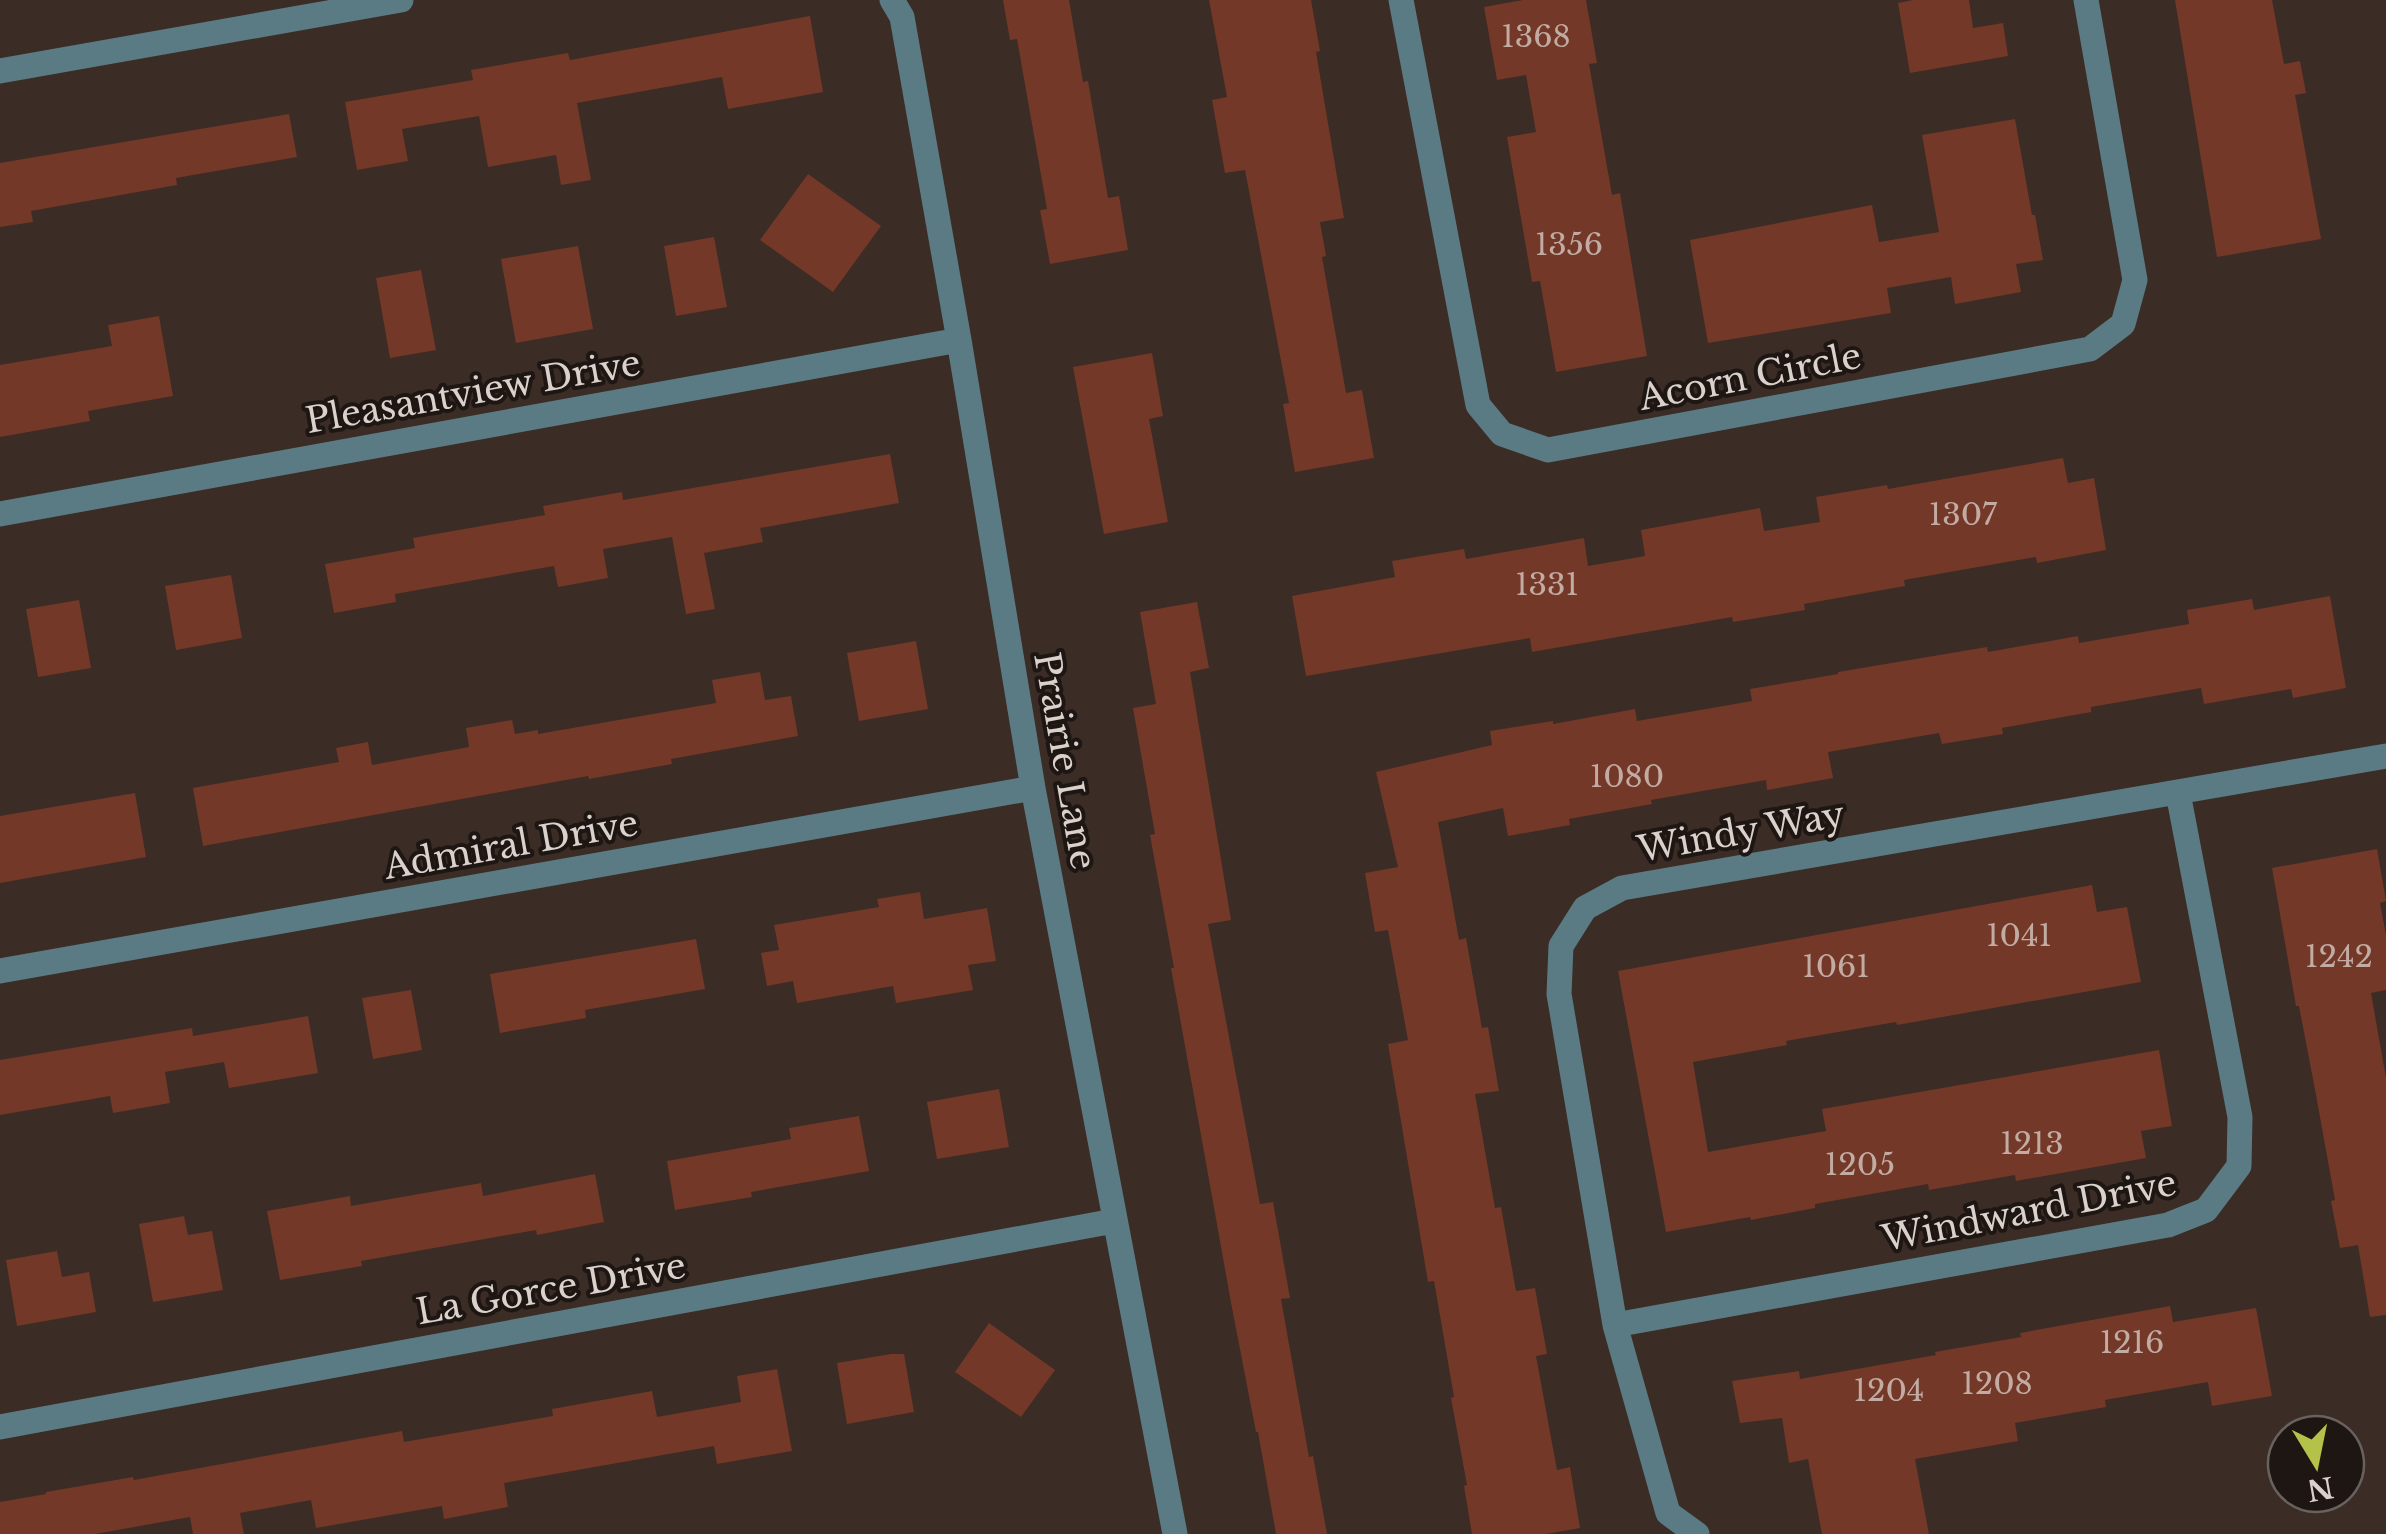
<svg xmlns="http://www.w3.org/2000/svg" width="2386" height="1534" font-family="'Libre Baskerville',serif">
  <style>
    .building { fill: #733827 }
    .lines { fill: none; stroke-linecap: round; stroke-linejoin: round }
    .minor { stroke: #5a7b84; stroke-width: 25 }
    .labels { text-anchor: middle; stroke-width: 8; stroke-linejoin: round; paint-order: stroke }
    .number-label { font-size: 30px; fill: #c1aba3 }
    .street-label { font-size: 35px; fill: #dbd1cc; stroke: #1d1613 }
  </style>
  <rect width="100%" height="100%" fill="#3b2c25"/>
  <!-- building -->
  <path class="building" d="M 1003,0 L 1069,0 L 1083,82 L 1088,81 L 1108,198 L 1119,196 L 1128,250 L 1050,264 L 1040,210 L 1047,209 L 1017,39 L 1010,40 Z
    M 1209,0 L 1311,0 L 1320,51 L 1316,52 L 1344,218 L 1320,222 L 1326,256 L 1322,257 L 1346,393 L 1362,390 L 1374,458 L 1295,472 L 1283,404 L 1289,403 L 1245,170 L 1225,173 L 1212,100 L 1227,97 Z
    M 1523,0 L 1586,0 L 1597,63 L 1589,64 L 1612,195 L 1620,193 L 1647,356 L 1556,372 L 1540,281 L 1532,282 L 1507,137 L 1536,132 L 1526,75 L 1497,80 L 1484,7 Z
    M 1913,0 L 1969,0 L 1973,28 L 2003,23 L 2008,56 L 1910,73 L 1898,3 Z
    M 2175,0 L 2272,0 L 2284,64 L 2300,61 L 2306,93 L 2295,95 L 2321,239 L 2217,257 Z
    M 810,16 L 823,92 L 728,109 L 722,77 L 577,103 L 591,180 L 561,185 L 556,155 L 488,167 L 479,116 L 402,129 L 408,161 L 357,170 L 345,102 L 473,80 L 471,70 L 568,53 L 570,60 Z
    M 289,114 L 297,157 L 176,178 L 177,185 L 31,211 L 33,222 L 0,227 L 0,163 Z
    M 2015,119 L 2032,215 L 2035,215 L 2043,260 L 2016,264 L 2021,292 L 1955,304 L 1951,277 L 1887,288 L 1891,313 L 1708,343 L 1690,240 L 1872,205 L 1879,242 L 1939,232 L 1922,135 Z
    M 808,174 L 881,226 L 833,292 L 760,240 Z
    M 714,237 L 727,307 L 676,316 L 664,246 Z
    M 578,246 L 593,329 L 516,343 L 501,259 Z
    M 421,270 L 436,350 L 390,358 L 376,278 Z
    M 159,316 L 173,396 L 88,411 L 90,421 L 0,437 L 0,365 L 112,346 L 108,325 Z
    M 1152,353 L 1163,416 L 1149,419 L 1168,522 L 1104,534 L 1073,367 Z
    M 890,454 L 899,503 L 760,528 L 763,542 L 704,553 L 715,609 L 686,614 L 672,537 L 603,549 L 608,578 L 558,587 L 554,566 L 395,594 L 396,602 L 334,613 L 325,564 L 415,548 L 413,538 L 545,515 L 543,506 L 622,492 L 623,500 Z
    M 2063,458 L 2068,483 L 2094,478 L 2106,550 L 2037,563 L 2036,557 L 1904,580 L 1905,586 L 1804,604 L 1805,610 L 1733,622 L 1732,617 L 1532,652 L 1530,638 L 1306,676 L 1292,596 L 1395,577 L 1392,561 L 1464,549 L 1466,559 L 1584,538 L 1588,566 L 1645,556 L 1641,530 L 1760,508 L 1764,531 L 1820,522 L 1816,497 L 1887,485 L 1888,489 Z
    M 231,575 L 242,638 L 176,650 L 165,586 Z
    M 2330,596 L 2346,688 L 2293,698 L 2291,689 L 2204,704 L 2201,688 L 2091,707 L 2091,712 L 2002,728 L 2003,734 L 1942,744 L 1939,733 L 1828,752 L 1833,778 L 1767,790 L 1766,780 L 1651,800 L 1652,804 L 1569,819 L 1570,825 L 1508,836 L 1503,808 L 1438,822 L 1459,940 L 1466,938 L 1482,1028 L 1488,1027 L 1499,1091 L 1475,1094 L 1495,1208 L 1501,1207 L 1516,1291 L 1535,1288 L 1547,1354 L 1536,1356 L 1557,1470 L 1570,1467 L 1580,1528 L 1546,1534 L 1472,1534 L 1464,1486 L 1467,1485 L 1451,1398 L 1454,1397 L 1434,1281 L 1428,1282 L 1388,1044 L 1408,1040 L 1388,930 L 1375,932 L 1365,873 L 1398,867 L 1376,772 L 1492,745 L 1490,731 L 1553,721 L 1553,724 L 1635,709 L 1637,721 L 1752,701 L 1750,689 L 1838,674 L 1838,672 L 1987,647 L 1988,652 L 2078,636 L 2079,643 L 2189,624 L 2187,610 L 2252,599 L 2254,610 Z
    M 79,600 L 91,668 L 38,677 L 26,609 Z
    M 1197,602 L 1209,668 L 1190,672 L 1231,920 L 1208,924 L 1260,1204 L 1273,1202 L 1290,1298 L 1281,1299 L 1309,1457 L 1313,1456 L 1327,1534 L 1276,1534 L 1258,1432 L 1256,1432 L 1232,1308 L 1171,968 L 1174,968 L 1150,835 L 1155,834 L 1133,708 L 1156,704 L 1140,612 Z
    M 916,641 L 928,709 L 859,721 L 847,653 Z
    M 760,672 L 765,700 L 791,696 L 798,736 L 671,759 L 672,764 L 589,779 L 588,776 L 203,846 L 193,788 L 339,762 L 336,748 L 368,742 L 372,765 L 469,747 L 466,728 L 512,720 L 515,734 L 538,730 L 538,734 L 716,703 L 712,680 Z
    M 135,793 L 146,857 L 0,883 L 0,816 Z
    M 2377,849 L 2386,901 L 2380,903 L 2386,935 L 2386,990 L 2371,993 L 2386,1078 L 2386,1315 L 2370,1317 L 2358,1245 L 2340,1248 L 2331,1201 L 2335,1200 L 2316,1095 L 2299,1006 L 2296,1006 L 2272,868 Z
    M 2092,885 L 2097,912 L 2127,907 L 2141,982 L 1897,1025 L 1896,1022 L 1786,1041 L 1787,1045 L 1693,1062 L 1708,1152 L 1826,1131 L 1822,1109 L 2159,1050 L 2172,1126 L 2141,1131 L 2146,1158 L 2016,1181 L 2015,1175 L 1929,1190 L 1928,1184 L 1815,1204 L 1815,1208 L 1751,1220 L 1750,1217 L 1666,1232 L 1618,971 Z
    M 920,892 L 924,919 L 987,908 L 996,961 L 968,965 L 973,990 L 896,1003 L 893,986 L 797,1003 L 793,981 L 767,986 L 761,953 L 779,950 L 774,925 L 879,907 L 877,899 Z
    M 696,939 L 705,989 L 585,1010 L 586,1018 L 500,1033 L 490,974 Z
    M 411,990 L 422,1050 L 373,1059 L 362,998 Z
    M 308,1016 L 318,1073 L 229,1088 L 224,1062 L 165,1072 L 170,1103 L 113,1113 L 110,1096 L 0,1115 L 0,1060 L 192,1028 L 193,1036 Z
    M 999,1089 L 1009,1147 L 937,1159 L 927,1102 Z
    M 859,1116 L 869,1171 L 751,1192 L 752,1197 L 675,1210 L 667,1161 L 791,1139 L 789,1128 Z
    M 595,1174 L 604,1222 L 537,1235 L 536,1230 L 361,1261 L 362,1266 L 280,1280 L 267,1211 L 350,1196 L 351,1206 L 481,1183 L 483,1196 Z
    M 184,1216 L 188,1235 L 212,1231 L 223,1290 L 153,1302 L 139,1224 Z
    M 57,1251 L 62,1277 L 89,1272 L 96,1312 L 17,1326 L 6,1260 Z
    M 2170,1306 L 2173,1322 L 2256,1308 L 2272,1396 L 2212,1406 L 2208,1382 L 2105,1400 L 2106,1407 L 2015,1423 L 2018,1441 L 1915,1459 L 1929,1534 L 1822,1534 L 1808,1459 L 1789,1463 L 1782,1418 L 1740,1423 L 1732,1381 L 1799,1371 L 1800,1379 L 1936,1355 L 1935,1352 L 2021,1337 L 2020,1333 Z
    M 989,1323 L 1055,1370 L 1021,1417 L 955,1372 Z
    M 891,1354 L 904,1354 L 914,1412 L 847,1424 L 837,1363 Z
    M 777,1369 L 792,1451 L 717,1464 L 714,1446 L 504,1483 L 508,1507 L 444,1519 L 442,1506 L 316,1528 L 311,1500 L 240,1513 L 244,1534 L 193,1534 L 190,1517 L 95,1534 L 0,1534 L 0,1502 L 46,1494 L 46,1492 L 133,1477 L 134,1480 L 402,1431 L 404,1442 L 553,1416 L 552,1409 L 652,1391 L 657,1417 L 741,1402 L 737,1376 Z"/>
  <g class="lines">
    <!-- minor -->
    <path class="minor" d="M 892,0 L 902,17 L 959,340 L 1033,788 L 1175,1534
      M 1401,0 L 1478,405 L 1502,434 L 1548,450 L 2090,349 L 2123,324 L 2135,280 L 2086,0
      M 0,71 L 401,0
      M 0,514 L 959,340
      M 0,971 L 1033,788
      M 1615,1325 L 2168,1225 L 2206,1210 L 2239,1166 L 2240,1117 L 2178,793
      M 0,1427 L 1114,1221
      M 1697,1534 L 1668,1513 L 1615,1325 L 1559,994 L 1561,946 L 1585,908 L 1622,888 L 2386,756"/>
  </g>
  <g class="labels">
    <!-- number labels -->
    <g class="number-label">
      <text x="1536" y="47">1368</text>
      <text x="1569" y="255">1356</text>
      <text x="1963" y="525">1307</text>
      <text x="1547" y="595">1331</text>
      <text x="1627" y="787">1080</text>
      <text x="2019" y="946">1041</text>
      <text x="2339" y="967">1242</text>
      <text x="1836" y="977">1061</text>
      <text x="2032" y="1154">1213</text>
      <text x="1860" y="1175">1205</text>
      <text x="2132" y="1353">1216</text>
      <text x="1997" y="1394">1208</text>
      <text x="1889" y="1401">1204</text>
    </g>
    <!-- street labels -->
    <g class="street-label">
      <text transform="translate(1750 377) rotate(-11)" y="12">Acorn Circle</text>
      <text transform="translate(473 392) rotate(-10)" y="12">Pleasantview Drive</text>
      <text transform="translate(1065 761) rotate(80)" y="12">Prairie Lane</text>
      <text transform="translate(1741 832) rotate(-10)" y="12">Windy Way</text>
      <text transform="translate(511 845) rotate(-10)" y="12">Admiral Drive</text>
      <text transform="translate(2029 1211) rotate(-11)" y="12">Windward Drive</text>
      <text transform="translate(551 1289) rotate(-10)" y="12">La Gorce Drive</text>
    </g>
  </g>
  <!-- north arrow -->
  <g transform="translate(2316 1464) rotate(170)"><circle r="48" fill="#1d1613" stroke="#69615d" stroke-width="2.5"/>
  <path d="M0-8L18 38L0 25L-18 38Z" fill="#b5c249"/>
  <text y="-15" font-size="28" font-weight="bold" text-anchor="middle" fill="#dbd1cc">N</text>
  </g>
</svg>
